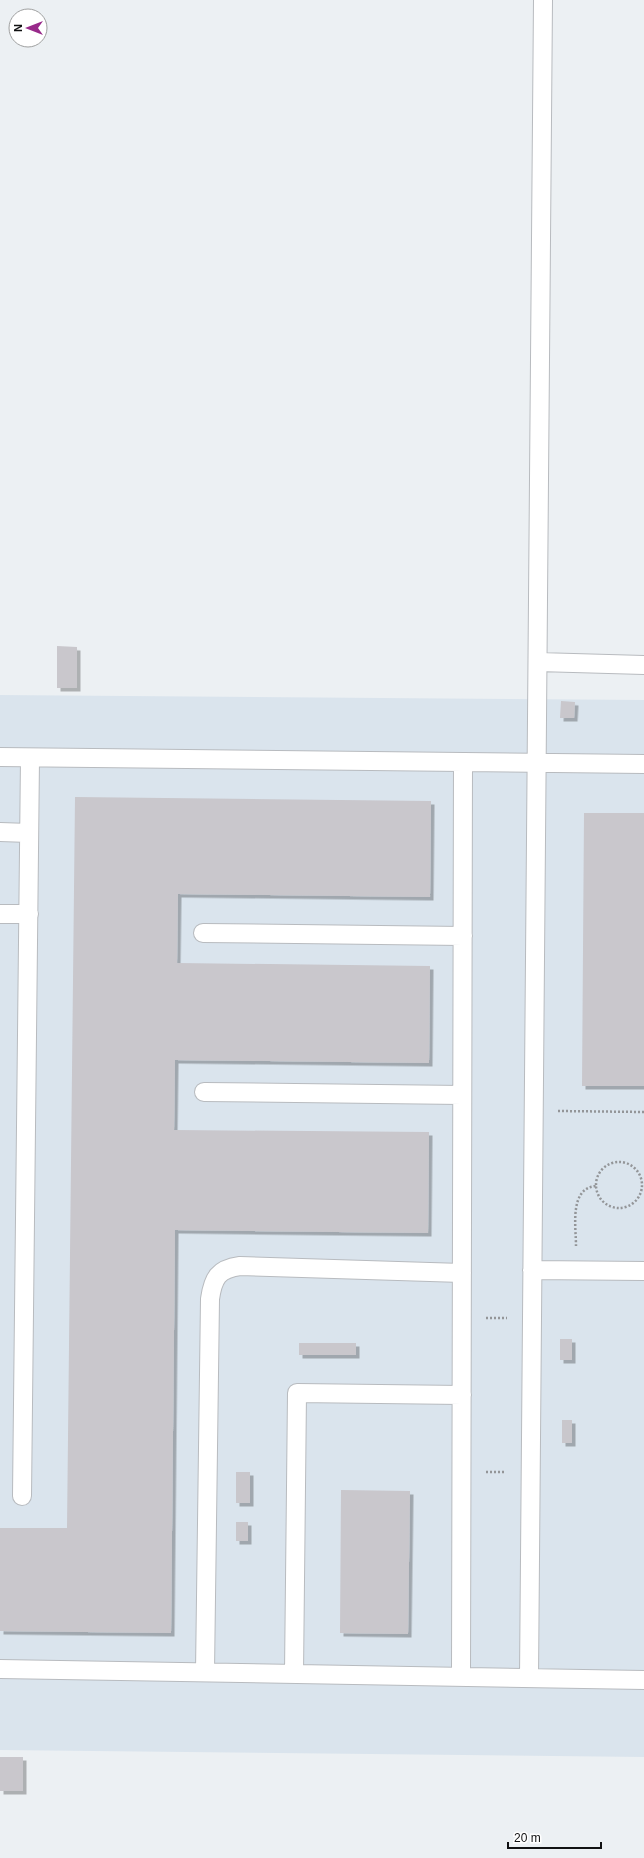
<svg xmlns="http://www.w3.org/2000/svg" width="644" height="1858" font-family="Arial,sans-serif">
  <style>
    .built { fill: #dae4ed }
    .building { fill: #c9c7cc; filter: url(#shadow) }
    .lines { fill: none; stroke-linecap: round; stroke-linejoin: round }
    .lane-casing { stroke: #b8bbbf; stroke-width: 20 }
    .path { stroke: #939598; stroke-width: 2.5; stroke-dasharray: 2 2; stroke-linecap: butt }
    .lane { stroke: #fff; stroke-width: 18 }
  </style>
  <defs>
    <filter id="shadow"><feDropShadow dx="3.5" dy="3.5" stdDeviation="0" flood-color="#0004"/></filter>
  </defs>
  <rect width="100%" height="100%" fill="#ecf0f3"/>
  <!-- built -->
  <path class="built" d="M 0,695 L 644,700 L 644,1757 L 0,1750 Z"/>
  <!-- building -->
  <path class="building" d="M 57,646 L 77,647 L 77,688 L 57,688 Z
    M 561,701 L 575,702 L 574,718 L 560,718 Z
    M 75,797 L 431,801 L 430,897 L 178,894 L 177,963 L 430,966 L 429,1063 L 175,1060 L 174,1130 L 429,1132 L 428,1233 L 175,1230 L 171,1633 L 0,1631 L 0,1528 L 67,1528 Z
    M 584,813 L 644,813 L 644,1086 L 582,1086 Z
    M 560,1339 L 572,1339 L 572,1360 L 560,1360 Z
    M 299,1343 L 356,1343 L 356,1355 L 299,1355 Z
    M 562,1420 L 572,1420 L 572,1443 L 562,1443 Z
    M 236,1472 L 250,1472 L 250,1503 L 236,1503 Z
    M 341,1490 L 410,1491 L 408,1634 L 340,1633 Z
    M 236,1522 L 248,1522 L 248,1541 L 236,1541 Z
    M 0,1757 L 23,1757 L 23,1791 L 0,1791 Z"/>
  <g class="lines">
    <defs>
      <path id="lane" d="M 538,662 L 644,665
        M 0,757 L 644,764
        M 0,832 L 29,833
        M 0,914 L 29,914
        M 203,933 L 463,936
        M 204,1092 L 462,1095
        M 532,1270 L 644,1271
        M 22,1496 L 30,758
        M 0,1669 L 644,1680
        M 205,1672 L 210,1299 C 213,1278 218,1269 240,1266 L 462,1273
        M 294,1674 L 297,1393 L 462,1395
        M 461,1677 L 463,762
        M 529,1678 L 543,0"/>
    </defs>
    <!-- lane casing -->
    <use href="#lane" class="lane-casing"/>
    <!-- path -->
    <path class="path" d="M 558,1111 L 644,1112
      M596 1185a23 23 0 1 1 46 0a23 23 0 1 1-46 0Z
      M 576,1246 C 576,1227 569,1188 596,1186
      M 486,1318 L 507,1318
      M 486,1472 L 505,1472"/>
    <!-- lane -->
    <use href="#lane" class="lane"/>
  </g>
  <!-- north arrow -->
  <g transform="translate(28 28) rotate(270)"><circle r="19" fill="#ffffff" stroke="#9fa0a0"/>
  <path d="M0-3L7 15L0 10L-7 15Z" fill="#982a8a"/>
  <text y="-6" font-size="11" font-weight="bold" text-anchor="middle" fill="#101112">N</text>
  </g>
  <!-- scale -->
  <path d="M508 1842v6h93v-6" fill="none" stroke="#101112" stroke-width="2"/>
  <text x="514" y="1842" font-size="12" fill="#101112" stroke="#ffffff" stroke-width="3" paint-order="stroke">20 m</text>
</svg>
